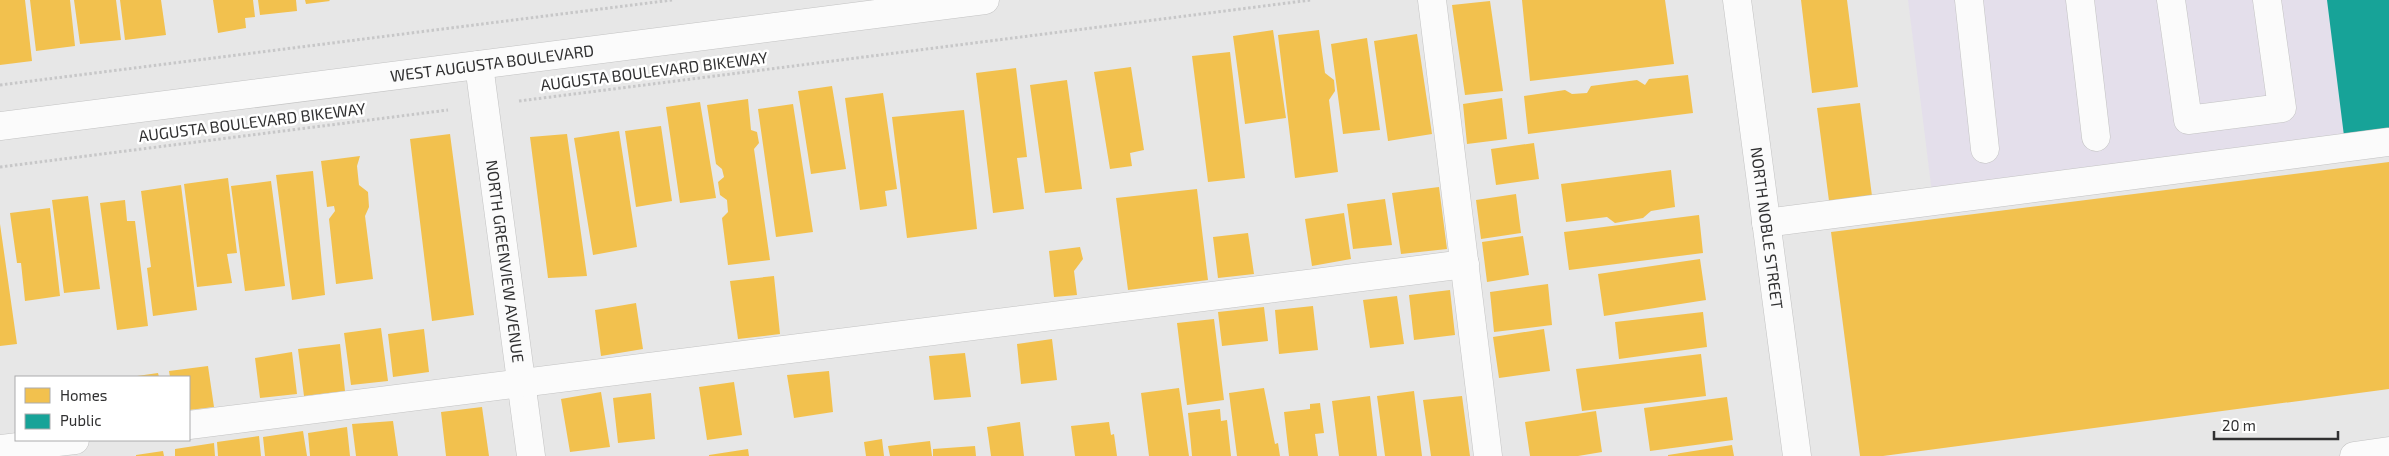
<svg xmlns="http://www.w3.org/2000/svg" width="2389" height="456" font-family="'Exo 2',sans-serif">
  <style>
    .commercial { fill: #e4dfeb }
    .homes { fill: #f2c14e }
    .public { fill: #17a398 }
    .lines { fill: none; stroke-linecap: round; stroke-linejoin: round }
    .minor-casing { stroke: #c3c3c3; stroke-width: 29 }
    .path { stroke: #c7c7c8; stroke-width: 3; stroke-dasharray: 2.5 2.5; stroke-linecap: butt }
    .minor { stroke: #fbfbfb; stroke-width: 28 }
    .labels { text-anchor: middle; stroke-width: 5; stroke-linejoin: round; paint-order: stroke }
    .street-label { font-size: 16px; fill: #303031; stroke: #fff }
  </style>
  <rect width="100%" height="100%" fill="#e7e7e7"/>
  <!-- commercial -->
  <path class="commercial" d="M 1908,0 L 2389,0 L 2389,142 L 1933,201 Z"/>
  <!-- homes -->
  <path class="homes" d="M 0,0 L 25,0 L 32,61 L 0,65 Z
    M 30,0 L 70,0 L 75,46 L 36,51 Z
    M 74,0 L 116,0 L 121,40 L 80,44 Z
    M 120,0 L 161,0 L 166,35 L 125,40 Z
    M 213,0 L 253,0 L 255,17 L 245,18 L 246,28 L 218,33 Z
    M 258,0 L 296,0 L 297,11 L 260,15 Z
    M 305,0 L 329,0 L 330,1 L 306,4 Z
    M 1522,0 L 1665,0 L 1674,64 L 1530,81 Z
    M 1801,0 L 1847,0 L 1858,87 L 1812,93 Z
    M 1490,1 L 1503,91 L 1465,95 L 1452,5 Z
    M 1273,30 L 1286,118 L 1245,124 L 1233,36 Z
    M 1319,30 L 1325,73 L 1334,80 L 1335,91 L 1329,100 L 1338,172 L 1295,178 L 1278,35 Z
    M 1417,34 L 1432,134 L 1388,141 L 1374,41 Z
    M 1367,38 L 1380,130 L 1343,134 L 1331,44 Z
    M 1230,52 L 1245,178 L 1208,182 L 1192,56 Z
    M 1131,67 L 1144,150 L 1130,153 L 1132,166 L 1110,169 L 1094,72 Z
    M 1016,68 L 1027,157 L 1017,158 L 1024,209 L 993,213 L 976,73 Z
    M 1688,75 L 1693,113 L 1528,134 L 1524,96 L 1565,90 L 1572,94 L 1587,93 L 1591,86 L 1637,80 L 1645,85 L 1649,79 Z
    M 1067,80 L 1082,189 L 1045,193 L 1030,85 Z
    M 832,86 L 846,169 L 811,174 L 798,91 Z
    M 883,93 L 897,189 L 885,191 L 887,206 L 860,210 L 845,98 Z
    M 1502,98 L 1507,139 L 1467,144 L 1463,104 Z
    M 748,99 L 751,130 L 757,132 L 759,143 L 754,149 L 770,260 L 728,265 L 722,218 L 728,212 L 727,200 L 720,195 L 718,182 L 724,177 L 722,169 L 716,164 L 707,105 Z
    M 700,102 L 716,198 L 680,203 L 666,107 Z
    M 1860,103 L 1872,196 L 1829,201 L 1817,108 Z
    M 793,104 L 813,232 L 776,237 L 758,109 Z
    M 964,110 L 977,229 L 907,238 L 892,117 Z
    M 661,126 L 672,201 L 636,207 L 625,131 Z
    M 619,131 L 637,247 L 593,255 L 574,138 Z
    M 450,134 L 474,315 L 432,321 L 410,139 Z
    M 567,134 L 587,276 L 548,278 L 530,137 Z
    M 1534,143 L 1539,179 L 1496,185 L 1491,149 Z
    M 360,156 L 357,166 L 359,185 L 368,192 L 369,207 L 365,216 L 373,279 L 336,284 L 329,219 L 335,211 L 334,206 L 327,207 L 321,161 Z
    M 2389,162 L 2389,389 L 1883,456 L 1860,456 L 1831,232 Z
    M 1671,170 L 1675,207 L 1651,211 L 1643,218 L 1615,223 L 1607,217 L 1566,222 L 1561,184 Z
    M 313,171 L 325,295 L 292,300 L 276,175 Z
    M 228,178 L 237,253 L 227,254 L 232,283 L 197,287 L 184,184 Z
    M 271,181 L 285,286 L 245,291 L 231,186 Z
    M 181,185 L 197,310 L 153,316 L 147,268 L 151,267 L 141,191 Z
    M 1439,187 L 1447,249 L 1401,254 L 1392,193 Z
    M 1197,189 L 1208,280 L 1128,290 L 1116,198 Z
    M 1516,194 L 1521,233 L 1481,239 L 1476,200 Z
    M 88,196 L 100,289 L 64,293 L 52,200 Z
    M 1385,199 L 1392,245 L 1353,249 L 1347,204 Z
    M 125,200 L 127,221 L 135,221 L 148,326 L 117,330 L 100,203 Z
    M 50,208 L 60,296 L 25,301 L 21,263 L 17,263 L 10,213 Z
    M 1344,213 L 1351,259 L 1312,266 L 1305,219 Z
    M 1699,215 L 1703,253 L 1569,270 L 1564,232 Z
    M 0,224 L 17,344 L 0,346 Z
    M 1248,233 L 1254,274 L 1218,278 L 1213,237 Z
    M 1523,236 L 1529,275 L 1487,282 L 1482,242 Z
    M 1080,247 L 1083,259 L 1074,271 L 1077,295 L 1054,297 L 1049,251 Z
    M 1700,259 L 1706,300 L 1604,316 L 1598,274 Z
    M 774,276 L 780,334 L 738,339 L 730,281 Z
    M 1548,284 L 1552,325 L 1494,332 L 1490,292 Z
    M 1450,290 L 1455,335 L 1414,340 L 1409,295 Z
    M 1397,296 L 1404,344 L 1370,348 L 1363,300 Z
    M 636,303 L 643,349 L 601,356 L 595,310 Z
    M 1313,306 L 1318,350 L 1279,354 L 1275,310 Z
    M 1264,307 L 1268,341 L 1222,346 L 1218,312 Z
    M 1703,312 L 1707,347 L 1619,359 L 1615,322 Z
    M 1214,319 L 1224,400 L 1187,405 L 1177,323 Z
    M 381,328 L 388,381 L 351,385 L 344,333 Z
    M 424,329 L 429,372 L 393,377 L 388,334 Z
    M 1544,329 L 1550,371 L 1499,378 L 1493,337 Z
    M 1052,339 L 1057,380 L 1021,384 L 1017,344 Z
    M 340,344 L 345,391 L 304,396 L 298,349 Z
    M 292,352 L 297,394 L 260,398 L 255,358 Z
    M 965,353 L 971,397 L 934,400 L 929,356 Z
    M 1701,354 L 1706,396 L 1582,411 L 1576,369 Z
    M 208,366 L 214,407 L 189,410 L 189,377 L 170,377 L 169,371 Z
    M 829,371 L 833,412 L 794,418 L 787,375 Z
    M 158,373 L 159,377 L 137,377 L 137,376 Z
    M 734,382 L 742,435 L 707,440 L 699,387 Z
    M 1179,388 L 1189,456 L 1149,456 L 1141,393 Z
    M 1264,388 L 1275,444 L 1278,443 L 1280,456 L 1237,456 L 1229,393 Z
    M 1414,391 L 1422,456 L 1385,456 L 1377,396 Z
    M 601,392 L 610,447 L 570,452 L 561,399 Z
    M 651,393 L 655,439 L 618,443 L 613,398 Z
    M 1370,396 L 1377,456 L 1339,456 L 1332,401 Z
    M 1462,396 L 1470,456 L 1431,456 L 1423,400 Z
    M 1727,397 L 1733,440 L 1650,451 L 1644,408 Z
    M 1320,403 L 1324,433 L 1315,434 L 1318,456 L 1289,456 L 1284,412 L 1310,409 L 1310,404 Z
    M 482,407 L 489,456 L 446,456 L 441,412 Z
    M 1220,409 L 1221,421 L 1227,420 L 1231,456 L 1192,456 L 1188,413 Z
    M 1596,411 L 1602,452 L 1578,456 L 1530,456 L 1525,422 Z
    M 393,421 L 398,456 L 356,456 L 352,424 Z
    M 1020,422 L 1024,456 L 991,456 L 987,427 Z
    M 1109,422 L 1111,435 L 1114,434 L 1117,456 L 1075,456 L 1071,426 Z
    M 347,427 L 350,456 L 310,456 L 308,433 Z
    M 303,431 L 307,456 L 265,456 L 263,437 Z
    M 259,436 L 261,456 L 218,456 L 217,442 Z
    M 882,439 L 884,456 L 866,456 L 864,442 Z
    M 930,441 L 932,456 L 890,456 L 888,446 Z
    M 214,443 L 215,456 L 175,456 L 175,449 Z
    M 1732,445 L 1734,456 L 1668,456 L 1668,455 Z
    M 975,446 L 976,456 L 933,456 L 933,449 Z
    M 748,449 L 749,456 L 709,456 L 709,455 Z
    M 163,451 L 164,456 L 136,456 L 136,455 Z"/>
  <!-- public -->
  <path class="public" d="M 2327,0 L 2389,0 L 2389,131 L 2344,136 Z"/>
  <g class="lines">
    <defs>
      <g id="minor">
        <path d="M 1432,0 L 1488,456"/>
        <path id="s1" d="M 1737,0 L 1797,456"/>
        <path d="M 1969,0 L 1985,149"/>
        <path d="M 2080,0 L 2096,137"/>
        <path d="M 2171,0 L 2188,120 L 2282,108 L 2267,0"/>
        <path id="s2" d="M 479,65 L 531,456"/>
        <path id="s3" d="M 0,126 L 985,0"/>
        <path d="M 1766,223 L 2389,142"/>
        <path d="M 189,425 L 1465,264"/>
        <path d="M 0,449 L 75,440"/>
        <path d="M 2354,456 L 2389,451"/>
      </g>
    </defs>
    <!-- minor casing -->
    <use href="#minor" class="minor-casing"/>
    <!-- path -->
    <path class="path" d="M 0,85 L 672,0
      M 519,101 L 1311,0
      M 0,167 L 448,110"/>
    <!-- minor -->
    <use href="#minor" class="minor"/>
  </g>
  <g class="labels">
    <!-- street labels -->
    <g class="street-label">
      <text dy="6" stroke="none"><textPath href="#s3" startOffset="496">WEST AUGUSTA BOULEVARD</textPath></text>
      <text transform="translate(654 71) rotate(-7)" y="6">AUGUSTA BOULEVARD BIKEWAY</text>
      <text transform="translate(252 122) rotate(-7)" y="6">AUGUSTA BOULEVARD BIKEWAY</text>
      <text dy="6" stroke="none"><textPath href="#s1" startOffset="230">NORTH NOBLE STREET</textPath></text>
      <text dy="6" stroke="none"><textPath href="#s2" startOffset="198">NORTH GREENVIEW AVENUE</textPath></text>
    </g>
  </g>
  <!-- legend -->
  <rect x="15" y="376" width="175" height="65" fill="#ffffff" stroke="#acacad"/>
  <rect x="25" y="388" width="25" height="15" fill="#f2c14e" stroke="#acacad"/>
  <text x="60" y="401" font-size="15" fill="#303031">Homes</text>
  <rect x="25" y="414" width="25" height="15" fill="#17a398" stroke="#acacad"/>
  <text x="60" y="426" font-size="15" fill="#303031">Public</text>
  <!-- scale -->
  <path d="M2214 431v8h124v-8" fill="none" stroke="#303031" stroke-width="2.5"/>
  <text x="2222" y="431" font-size="15" fill="#303031" stroke="#ffffff" stroke-width="4" paint-order="stroke">20 m</text>
</svg>
